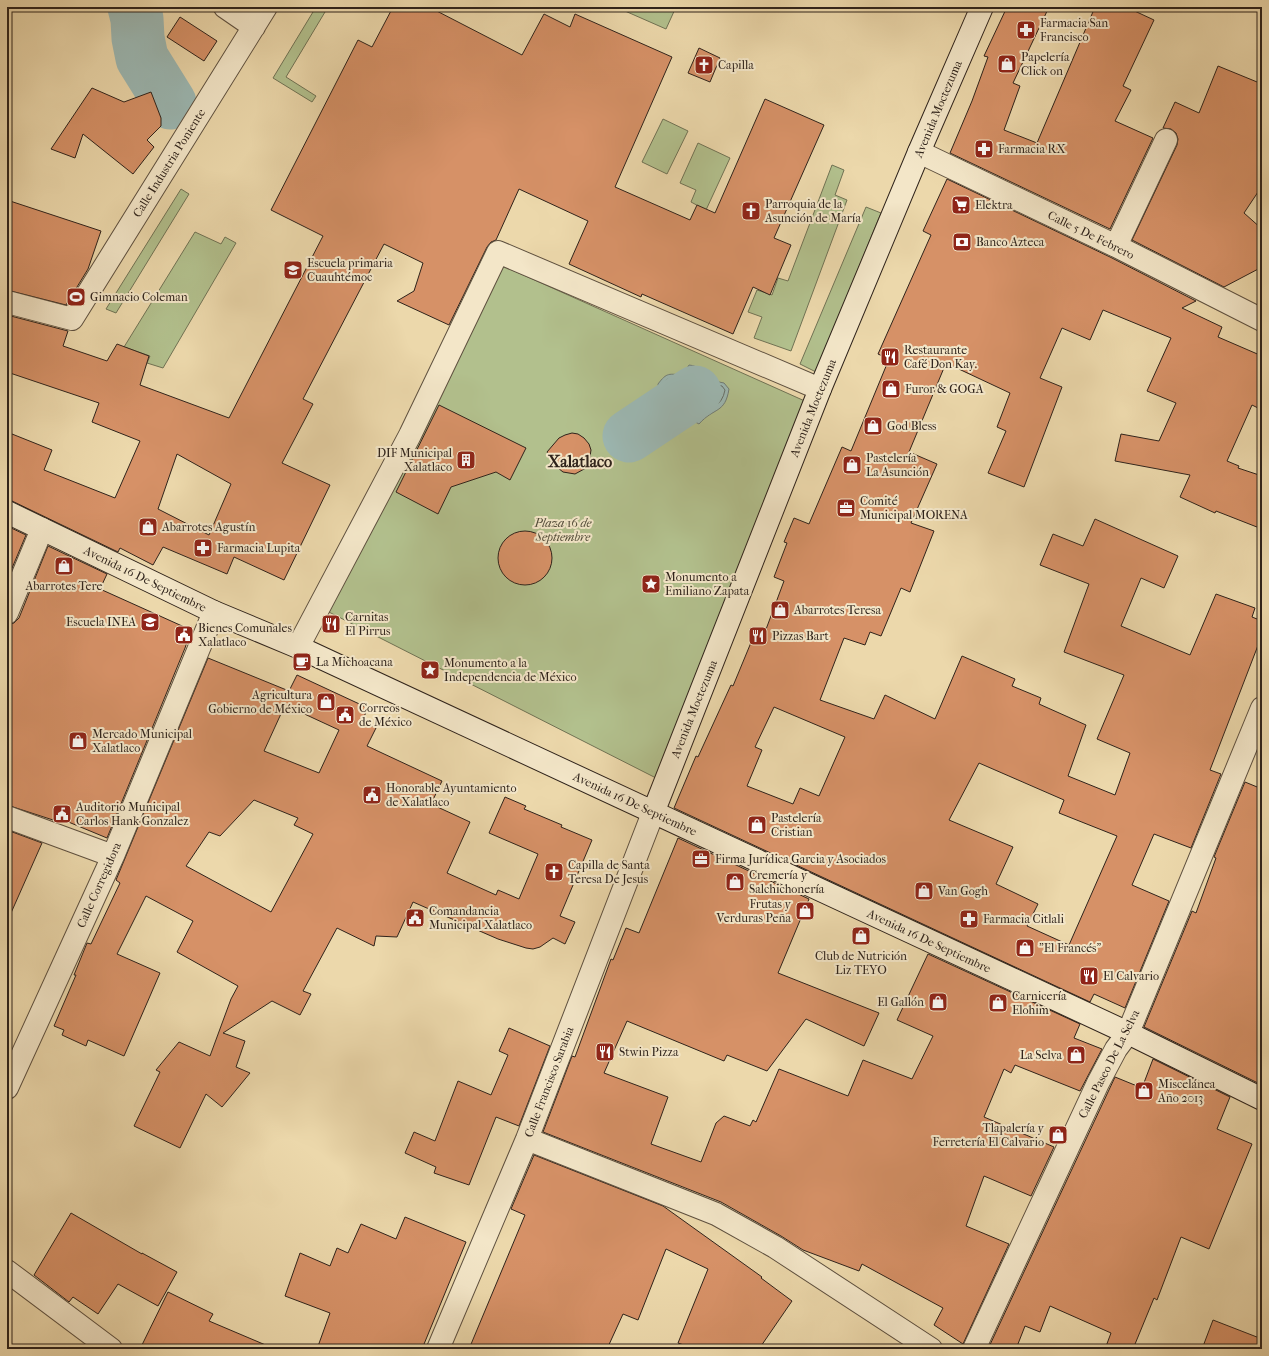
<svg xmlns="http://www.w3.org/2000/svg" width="1269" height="1356" font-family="'IM FELL French Canon',serif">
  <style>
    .green { fill: #b2c08d; stroke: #707254 }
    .water { fill: #9cb8b3; stroke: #707c76 }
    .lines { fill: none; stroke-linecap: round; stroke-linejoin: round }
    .shore { stroke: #666e67; stroke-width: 1 }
    .river { stroke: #9cb8b3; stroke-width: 53 }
    .building { fill: #d69167; stroke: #2f231b; fill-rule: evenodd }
    .street-casing { stroke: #5e503f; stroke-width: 24 }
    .secondary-casing { stroke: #2f231b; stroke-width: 24 }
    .street { stroke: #f3e6c8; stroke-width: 22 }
    .secondary { stroke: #f3e6c8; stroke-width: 22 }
    .labels { text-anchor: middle; stroke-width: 4; stroke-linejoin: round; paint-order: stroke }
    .poi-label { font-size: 12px; fill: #2f231b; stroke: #f3e6c8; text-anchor: start }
    .street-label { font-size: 12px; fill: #2f231b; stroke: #f3e6c8 }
    .park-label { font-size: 12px; font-style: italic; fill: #504a38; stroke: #f3e6c8 }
    .district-label { font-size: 16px; font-weight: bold; fill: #2f231b; stroke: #f3e6c8 }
  </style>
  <rect width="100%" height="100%" fill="#ecd8ab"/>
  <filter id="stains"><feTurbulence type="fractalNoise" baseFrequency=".005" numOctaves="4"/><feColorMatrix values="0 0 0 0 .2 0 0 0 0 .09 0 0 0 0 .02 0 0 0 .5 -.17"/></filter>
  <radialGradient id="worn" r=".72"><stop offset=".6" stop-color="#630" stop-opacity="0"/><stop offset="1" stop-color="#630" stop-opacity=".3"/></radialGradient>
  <!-- green -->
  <path class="green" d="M 316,7 L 328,7 L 286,77 L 316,96 L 312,102 L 273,78 Z
    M 625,7 L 676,7 L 666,29 L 625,11 Z
    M 663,119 L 688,131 L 667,174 L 642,162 Z
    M 698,143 L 730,158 L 706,210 L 691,202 L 696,190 L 680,183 Z
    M 832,165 L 844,170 L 835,195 L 847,200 L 791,351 L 754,338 L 762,317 L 748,312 L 757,290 L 772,295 L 778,278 L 788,281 Z
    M 181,189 L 189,194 L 116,313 L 106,309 Z
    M 866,207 L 881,213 L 816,372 L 800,364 Z
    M 195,232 L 221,244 L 225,237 L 236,243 L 163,368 L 147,363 L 150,356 L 124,347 Z
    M 501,265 L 807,402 L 656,778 L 319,607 Z"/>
  <!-- water -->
  <path class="water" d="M 689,365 C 699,366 701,370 705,379 L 724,383 L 729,389 C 725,414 714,407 699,424 L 686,417 L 684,410 L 699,398 L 691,384 L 664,405 L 659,396 L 658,384 C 667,372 669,374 683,375 Z"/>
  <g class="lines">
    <!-- shore -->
    <path class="shore" d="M 694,369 L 697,371 L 703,382 L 722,386 L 725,390 C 722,407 709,409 698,418 L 690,415 L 689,413 L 703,399 L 694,382 L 689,381 L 666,397 L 663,395 L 662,385 C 669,374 674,380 685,378 L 691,370 Z
      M 707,388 L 718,391 L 719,392 C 718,398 715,402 709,404 L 707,402 L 708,397 L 705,390 Z"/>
    <!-- river -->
    <path class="river" d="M 134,7 L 137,19 L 138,38 L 142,58 L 170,103
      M 629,436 L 695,392"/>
  </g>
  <!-- building -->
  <path class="building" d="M 393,7 L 429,7 L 522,55 L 544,14 L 570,27 L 575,14 L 672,57 L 615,187 L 690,220 L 697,205 L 715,213 L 765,99 L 824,125 L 774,238 L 791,245 L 770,295 L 753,287 L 733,334 L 642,294 L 641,297 L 569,264 L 588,221 L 519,189 L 496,240 L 491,242 L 487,247 L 449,325 L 397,301 L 414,291 L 423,263 L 384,244 L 303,399 L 313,404 L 282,463 L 330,485 L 284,580 L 234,557 L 227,574 L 163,547 L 153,565 L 120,548 L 118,552 L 12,501 L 7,500 L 7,432 L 52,450 L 44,470 L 115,498 L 140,441 L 92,422 L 99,403 L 7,372 L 7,315 L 68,331 L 63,346 L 107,361 L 117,344 L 149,356 L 140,385 L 229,418 L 323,236 L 271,210 L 358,40 L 372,47 ZM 177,454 L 231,484 L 209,535 L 158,509 Z
    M 1007,7 L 1049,7 L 1013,83 L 1020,86 L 1004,130 L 1037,143 L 1095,7 L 1126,7 L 1154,20 L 1123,86 L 1131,90 L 1115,121 L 1153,138 L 1110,229 L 950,153 L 972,101 L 988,57 L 984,56 Z
    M 180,17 L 217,41 L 204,61 L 167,37 Z
    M 699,48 L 720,58 L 710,82 L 688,73 Z
    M 1218,66 L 1262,84 L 1262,186 L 1244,213 L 1262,229 L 1262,267 L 1224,287 L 1132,240 L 1177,145 L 1178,139 L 1176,133 L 1171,129 L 1163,128 L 1175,102 L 1199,113 Z
    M 92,88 L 124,102 L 151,92 L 161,118 L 161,126 L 147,140 L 154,147 L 133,174 L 83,134 L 75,158 L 51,149 Z
    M 947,179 L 1110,257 L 1196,301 L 1182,308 L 1222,327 L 1218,337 L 1262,356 L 1262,410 L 1252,405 L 1227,461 L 1239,466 L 1238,468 L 1262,476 L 1262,529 L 1216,511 L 1215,513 L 1180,497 L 1190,475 L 1115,461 L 1121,434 L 1159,441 L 1176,403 L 1147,391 L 1171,338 L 1103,310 L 1090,340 L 1062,328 L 1040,378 L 1062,387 L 1024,487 L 988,473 L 1006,431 L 997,427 L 1010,393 L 946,363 L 909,452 L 937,464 L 911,523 L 934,531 L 910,592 L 901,588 L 881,636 L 870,632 L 865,645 L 844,638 L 820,700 L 874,719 L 885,695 L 935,719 L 962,656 L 1015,679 L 1012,686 L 1041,698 L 1039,704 L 1086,725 L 1068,776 L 1115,795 L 1130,753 L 1097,739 L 1124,675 L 1064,652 L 1089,584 L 1040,565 L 1053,534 L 1083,546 L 1095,519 L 1178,556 L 1164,588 L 1141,578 L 1121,626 L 1190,655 L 1216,594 L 1255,608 L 1252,617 L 1262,621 L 1262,635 L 1210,770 L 1221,774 L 1191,848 L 1154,834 L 1132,885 L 1169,901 L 1125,1008 L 1094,994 L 1090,1002 L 674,808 L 696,756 L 698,757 L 731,685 L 733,686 L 757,628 L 765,632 L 784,581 L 774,577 L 787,543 L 784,542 L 794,518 L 809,524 L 842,447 L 851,451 L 889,359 L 878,354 L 931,235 L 923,231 ZM 774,707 L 845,737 L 819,796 L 800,788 L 793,804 L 747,786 L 762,750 L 755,747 ZM 979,763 L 1064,800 L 1059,813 L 1117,836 L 1069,945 L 1027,926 L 1038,904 L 996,884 L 1013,847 L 949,820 Z
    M 7,200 L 101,231 L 88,269 L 66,305 L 7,290 Z
    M 439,405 L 526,448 L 510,480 L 496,472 L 451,487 L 438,514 L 396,492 Z
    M 572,433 L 578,434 L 584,438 L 589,444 L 591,450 L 589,463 L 586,468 L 575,474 L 563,472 L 558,468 L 547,452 L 559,438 L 565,435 Z
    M 7,526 L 26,535 L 7,580 Z
    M498 558a27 27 0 1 1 54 0a27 27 0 1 1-54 0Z
    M 48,546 L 107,574 L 100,589 L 191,630 L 185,648 L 107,838 L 54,816 L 53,820 L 7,805 L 7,625 L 14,623 L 19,618 Z
    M 208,658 L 289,691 L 297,675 L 368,708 L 362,721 L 376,728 L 367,746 L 442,781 L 431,804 L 470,822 L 447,873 L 496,895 L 498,890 L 519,899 L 538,854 L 489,833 L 505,797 L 526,806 L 524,809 L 562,825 L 561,827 L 592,840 L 560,916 L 575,922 L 565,944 L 553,938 L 540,947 L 533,949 L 526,948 L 498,939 L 413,902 L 397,937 L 376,936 L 374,946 L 337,928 L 303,991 L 311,994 L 300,1015 L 272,1001 L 223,1033 L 245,1041 L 236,1067 L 250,1073 L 222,1107 L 206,1094 L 180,1148 L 134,1126 L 160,1072 L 156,1070 L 179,1042 L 210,1056 L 231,999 L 238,986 L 177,952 L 193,921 L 146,896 L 117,954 L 160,973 L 124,1056 L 88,1040 L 86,1046 L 62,1035 L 64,1030 L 54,1026 L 76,975 L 74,975 L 87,943 L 91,944 L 120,883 L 116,880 ZM 285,705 L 339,730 L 319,773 L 264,751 ZM 254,800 L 298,818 L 294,825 L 313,834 L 271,912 L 186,866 L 209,832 L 220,836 Z
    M 1245,782 L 1262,789 L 1262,1085 L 1144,1027 L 1192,911 L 1196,913 L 1216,858 L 1214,857 Z
    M 7,830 L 42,843 L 7,922 Z
    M 678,838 L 809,899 L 778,973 L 879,1013 L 864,1046 L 806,1019 L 767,1071 L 727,1055 L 724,1061 L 627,1021 L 604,1073 L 668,1097 L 651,1144 L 701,1162 L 716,1123 L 724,1116 L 750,1126 L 753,1120 L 756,1122 L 779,1069 L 848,1096 L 863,1060 L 912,1079 L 933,1036 L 897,1020 L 928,954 L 1080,1024 L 1074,1038 L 1102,1049 L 1080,1091 L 1015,1065 L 1011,1073 L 1004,1069 L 984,1117 L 1054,1147 L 1031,1196 L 984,1176 L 966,1226 L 1009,1244 L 963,1344 L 934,1325 L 943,1308 L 862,1264 L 859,1271 L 803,1250 L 781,1236 L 721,1202 L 543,1132 L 572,1056 L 575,1057 L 611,959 L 613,960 L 626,928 L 639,933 Z
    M 509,1028 L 550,1046 L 519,1126 L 496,1117 L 469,1185 L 434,1173 L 436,1167 L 405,1153 L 414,1132 L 435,1141 L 458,1081 L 491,1095 L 508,1055 L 499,1051 Z
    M 1153,1059 L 1230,1097 L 1217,1129 L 1252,1144 L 1209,1249 L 1181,1237 L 1157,1300 L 1154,1298 L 1133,1349 L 1105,1349 L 1111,1333 L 1050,1306 L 1040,1332 L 1025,1326 L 1016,1349 L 988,1349 L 1115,1077 L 1142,1088 Z
    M 534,1155 L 663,1206 L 762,1277 L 761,1278 L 792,1301 L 759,1349 L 695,1349 L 678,1343 L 708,1269 L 666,1249 L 638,1320 L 623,1314 L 607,1349 L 469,1349 L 525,1215 L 511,1209 Z
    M 71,1213 L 142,1254 L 142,1253 L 177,1272 L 158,1306 L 118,1284 L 98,1314 L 73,1297 L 69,1302 L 34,1275 Z
    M 405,1217 L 466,1242 L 422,1349 L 317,1349 L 330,1313 L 285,1296 L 300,1253 L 330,1266 L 337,1248 L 348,1253 L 361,1224 L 396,1239 Z
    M 168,1292 L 213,1314 L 209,1321 L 275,1349 L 140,1349 Z
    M 1213,1320 L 1262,1339 L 1262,1349 L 1202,1349 Z"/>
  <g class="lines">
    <defs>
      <path id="street" d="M 225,7 L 254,27
        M 919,152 L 1116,246 L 1262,320
        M 1116,246 L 1166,140
        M 7,302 L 72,319 L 266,7
        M 7,613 L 42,529
        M 298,647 L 410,435 L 498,252 L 820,389
        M 7,817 L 113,856
        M 7,1088 L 113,856 L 214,612
        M 527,1139 L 716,1214 L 775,1247 L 931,1349
        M 7,1271 L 111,1349
        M 438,1349 L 527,1139 L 653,813
        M 974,1349 L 1098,1083 L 1116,1049 L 1128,1033 L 1262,708"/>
      <path id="secondary" d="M 7,512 L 214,612 L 298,647 L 1128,1033 L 1262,1099
        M 653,813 L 820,389 L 919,152 L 982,7"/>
    </defs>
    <!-- street casing -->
    <use href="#street" class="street-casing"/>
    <!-- secondary casing -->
    <use href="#secondary" class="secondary-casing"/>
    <!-- street -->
    <use href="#street" class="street"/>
    <!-- secondary -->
    <use href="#secondary" class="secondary"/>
  </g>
  <!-- icons -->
  <defs>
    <symbol id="pharmacy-square" viewBox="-11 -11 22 22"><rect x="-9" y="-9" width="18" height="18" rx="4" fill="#8f2418" stroke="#f3e6c8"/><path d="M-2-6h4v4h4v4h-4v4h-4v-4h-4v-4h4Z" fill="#fff"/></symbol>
    <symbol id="shop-square" viewBox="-11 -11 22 22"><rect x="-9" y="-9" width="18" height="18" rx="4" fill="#8f2418" stroke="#f3e6c8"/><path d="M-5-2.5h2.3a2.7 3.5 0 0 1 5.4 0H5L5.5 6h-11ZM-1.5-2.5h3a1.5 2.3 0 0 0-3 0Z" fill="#fff"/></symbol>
    <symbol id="church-square" viewBox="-11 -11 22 22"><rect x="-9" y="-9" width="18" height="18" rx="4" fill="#8f2418" stroke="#f3e6c8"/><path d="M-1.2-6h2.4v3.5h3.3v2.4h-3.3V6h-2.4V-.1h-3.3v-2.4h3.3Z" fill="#fff"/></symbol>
    <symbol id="supermarket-square" viewBox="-11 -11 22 22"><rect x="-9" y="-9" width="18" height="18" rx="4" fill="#8f2418" stroke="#f3e6c8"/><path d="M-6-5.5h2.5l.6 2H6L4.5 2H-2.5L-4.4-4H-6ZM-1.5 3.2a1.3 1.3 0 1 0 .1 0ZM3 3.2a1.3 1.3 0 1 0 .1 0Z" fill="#fff"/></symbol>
    <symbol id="bank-square" viewBox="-11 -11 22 22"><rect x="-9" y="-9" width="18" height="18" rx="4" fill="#8f2418" stroke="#f3e6c8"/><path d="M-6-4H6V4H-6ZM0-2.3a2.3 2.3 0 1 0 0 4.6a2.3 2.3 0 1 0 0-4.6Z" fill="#fff"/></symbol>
    <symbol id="school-square" viewBox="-11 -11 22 22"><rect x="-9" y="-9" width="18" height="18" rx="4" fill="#8f2418" stroke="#f3e6c8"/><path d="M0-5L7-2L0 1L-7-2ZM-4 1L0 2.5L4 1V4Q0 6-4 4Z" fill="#fff"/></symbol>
    <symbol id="stadium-square" viewBox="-11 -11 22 22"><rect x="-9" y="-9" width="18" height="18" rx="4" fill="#8f2418" stroke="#f3e6c8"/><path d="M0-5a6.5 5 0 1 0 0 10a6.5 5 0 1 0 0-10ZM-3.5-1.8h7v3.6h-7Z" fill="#fff"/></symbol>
    <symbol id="restaurant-square" viewBox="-11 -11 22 22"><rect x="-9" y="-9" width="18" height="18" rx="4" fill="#8f2418" stroke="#f3e6c8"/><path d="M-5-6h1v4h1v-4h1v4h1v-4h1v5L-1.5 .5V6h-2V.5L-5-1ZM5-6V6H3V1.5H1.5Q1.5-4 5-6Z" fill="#fff"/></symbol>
    <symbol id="building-square" viewBox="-11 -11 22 22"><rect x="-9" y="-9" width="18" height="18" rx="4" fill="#8f2418" stroke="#f3e6c8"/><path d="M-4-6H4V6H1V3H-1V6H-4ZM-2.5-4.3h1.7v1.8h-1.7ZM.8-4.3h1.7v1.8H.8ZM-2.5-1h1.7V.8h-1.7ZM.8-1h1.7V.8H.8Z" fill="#fff"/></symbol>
    <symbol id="office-square" viewBox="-11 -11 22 22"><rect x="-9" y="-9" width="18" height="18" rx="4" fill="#8f2418" stroke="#f3e6c8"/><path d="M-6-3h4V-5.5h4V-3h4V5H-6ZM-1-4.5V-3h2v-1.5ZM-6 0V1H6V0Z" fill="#fff"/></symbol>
    <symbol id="sight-square" viewBox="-11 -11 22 22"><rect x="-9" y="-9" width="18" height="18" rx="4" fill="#8f2418" stroke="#f3e6c8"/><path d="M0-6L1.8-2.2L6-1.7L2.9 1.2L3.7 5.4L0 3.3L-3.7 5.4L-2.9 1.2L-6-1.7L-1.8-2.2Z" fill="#fff"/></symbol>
    <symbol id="civic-square" viewBox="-11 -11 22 22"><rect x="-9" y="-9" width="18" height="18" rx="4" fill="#8f2418" stroke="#f3e6c8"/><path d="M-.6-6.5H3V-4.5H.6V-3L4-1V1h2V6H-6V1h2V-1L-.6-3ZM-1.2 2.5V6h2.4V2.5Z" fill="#fff"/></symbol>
    <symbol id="cafe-square" viewBox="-11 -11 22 22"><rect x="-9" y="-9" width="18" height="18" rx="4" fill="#8f2418" stroke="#f3e6c8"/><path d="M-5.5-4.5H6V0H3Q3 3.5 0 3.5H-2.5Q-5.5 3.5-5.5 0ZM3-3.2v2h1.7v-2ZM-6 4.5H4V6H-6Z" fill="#fff"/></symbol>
  </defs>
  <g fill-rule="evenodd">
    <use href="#pharmacy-square" x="1015" y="19" width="22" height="22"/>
    <use href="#shop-square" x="996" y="53" width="22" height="22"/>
    <use href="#church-square" x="693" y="54" width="22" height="22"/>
    <use href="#pharmacy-square" x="973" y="138" width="22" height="22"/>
    <use href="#supermarket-square" x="950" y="194" width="22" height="22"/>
    <use href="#church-square" x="740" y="200" width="22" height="22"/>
    <use href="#bank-square" x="951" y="231" width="22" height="22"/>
    <use href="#school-square" x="282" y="259" width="22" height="22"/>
    <use href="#stadium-square" x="65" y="286" width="22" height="22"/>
    <use href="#restaurant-square" x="879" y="346" width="22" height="22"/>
    <use href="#shop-square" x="880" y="378" width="22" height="22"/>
    <use href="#shop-square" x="862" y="415" width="22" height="22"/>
    <use href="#building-square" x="455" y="449" width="22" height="22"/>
    <use href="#shop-square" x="841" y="454" width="22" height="22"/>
    <use href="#office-square" x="835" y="497" width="22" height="22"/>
    <use href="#shop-square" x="137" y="516" width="22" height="22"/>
    <use href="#pharmacy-square" x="192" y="537" width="22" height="22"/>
    <use href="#shop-square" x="53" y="555" width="22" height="22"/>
    <use href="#sight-square" x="640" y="573" width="22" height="22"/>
    <use href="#shop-square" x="769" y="599" width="22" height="22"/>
    <use href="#school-square" x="139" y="611" width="22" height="22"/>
    <use href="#restaurant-square" x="320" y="613" width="22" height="22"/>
    <use href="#civic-square" x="173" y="624" width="22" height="22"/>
    <use href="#restaurant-square" x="747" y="625" width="22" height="22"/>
    <use href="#cafe-square" x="291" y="651" width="22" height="22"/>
    <use href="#sight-square" x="419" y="659" width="22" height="22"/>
    <use href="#shop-square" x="315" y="691" width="22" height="22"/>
    <use href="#civic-square" x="334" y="704" width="22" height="22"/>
    <use href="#shop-square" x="67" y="730" width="22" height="22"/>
    <use href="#civic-square" x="361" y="784" width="22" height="22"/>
    <use href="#civic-square" x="51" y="803" width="22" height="22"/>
    <use href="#shop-square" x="746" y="814" width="22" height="22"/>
    <use href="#office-square" x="690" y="848" width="22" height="22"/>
    <use href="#church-square" x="543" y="861" width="22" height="22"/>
    <use href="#shop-square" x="724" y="871" width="22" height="22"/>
    <use href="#shop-square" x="913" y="880" width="22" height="22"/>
    <use href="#shop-square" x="794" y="900" width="22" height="22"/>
    <use href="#civic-square" x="404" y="907" width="22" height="22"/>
    <use href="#pharmacy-square" x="958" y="908" width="22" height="22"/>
    <use href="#shop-square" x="850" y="925" width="22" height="22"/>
    <use href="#shop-square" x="1014" y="937" width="22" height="22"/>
    <use href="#restaurant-square" x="1078" y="965" width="22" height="22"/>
    <use href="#shop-square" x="927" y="991" width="22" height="22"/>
    <use href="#shop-square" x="987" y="992" width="22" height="22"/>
    <use href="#restaurant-square" x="594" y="1041" width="22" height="22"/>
    <use href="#shop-square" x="1065" y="1044" width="22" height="22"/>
    <use href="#shop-square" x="1133" y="1080" width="22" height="22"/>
    <use href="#shop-square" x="1047" y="1124" width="22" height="22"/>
  </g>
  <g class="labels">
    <!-- poi labels -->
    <g class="poi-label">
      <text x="1040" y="27">Farmacia San<tspan x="1040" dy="14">Francisco</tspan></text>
      <text x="1021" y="61">Papelería<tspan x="1021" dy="14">Click on</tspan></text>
      <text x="718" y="69">Capilla</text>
      <text x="998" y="153">Farmacia RX</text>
      <text x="765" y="208">Parroquia de la<tspan x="765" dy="14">Asunción de María</tspan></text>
      <text x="975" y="209">Elektra</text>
      <text x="976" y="246">Banco Azteca</text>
      <text x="307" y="267">Escuela primaria<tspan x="307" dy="14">Cuauhtémoc</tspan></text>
      <text x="90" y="301">Gimnacio Coleman</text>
      <text x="904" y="354">Restaurante<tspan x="904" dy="14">Café Don Kay.</tspan></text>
      <text x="905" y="393">Furor &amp; GOGA</text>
      <text x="887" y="430">God Bless</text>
      <text x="452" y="457" text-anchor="end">DIF Municipal<tspan x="452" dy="14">Xalatlaco</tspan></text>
      <text x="866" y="462">Pastelería<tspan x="866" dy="14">La Asunción</tspan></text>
      <text x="860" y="505">Comité<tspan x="860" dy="14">Municipal MORENA</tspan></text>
      <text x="162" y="531">Abarrotes Agustín</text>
      <text x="217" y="552">Farmacia Lupita</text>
      <text x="665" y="581">Monumento a<tspan x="665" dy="14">Emiliano Zapata</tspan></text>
      <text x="64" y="590" text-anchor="middle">Abarrotes Tere</text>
      <text x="794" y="614">Abarrotes Teresa</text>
      <text x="345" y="621">Carnitas<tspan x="345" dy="14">El Pirrus</tspan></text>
      <text x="136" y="626" text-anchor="end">Escuela INEA</text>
      <text x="198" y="632">Bienes Comunales<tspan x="198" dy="14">Xalatlaco</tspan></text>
      <text x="772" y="640">Pizzas Bart</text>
      <text x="316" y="666">La Michoacana</text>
      <text x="444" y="667">Monumento a la<tspan x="444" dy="14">Independencia de México</tspan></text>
      <text x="312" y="699" text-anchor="end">Agricultura<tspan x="312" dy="14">Gobierno de México</tspan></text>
      <text x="359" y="712">Correos<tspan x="359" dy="14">de México</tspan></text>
      <text x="92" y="738">Mercado Municipal<tspan x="92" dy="14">Xalatlaco</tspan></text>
      <text x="386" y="792">Honorable Ayuntamiento<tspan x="386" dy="14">de Xalatlaco</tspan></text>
      <text x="76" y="811">Auditorio Municipal<tspan x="76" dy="14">Carlos Hank Gonzalez</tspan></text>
      <text x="771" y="822">Pastelería<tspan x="771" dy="14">Cristian</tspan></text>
      <text x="715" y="863">Firma Jurídica Garcia y Asociados</text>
      <text x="568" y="869">Capilla de Santa<tspan x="568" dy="14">Teresa De Jesus</tspan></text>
      <text x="749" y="879">Cremería y<tspan x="749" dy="14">Salchichonería</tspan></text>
      <text x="938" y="895">Van Gogh</text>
      <text x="791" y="908" text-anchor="end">Frutas y<tspan x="791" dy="14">Verduras Peña</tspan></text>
      <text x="429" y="915">Comandancia<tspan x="429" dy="14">Municipal Xalatlaco</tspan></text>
      <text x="983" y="923">Farmacia Citlali</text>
      <text x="1039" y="952">"El Francés"</text>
      <text x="861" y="960" text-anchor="middle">Club de Nutrición<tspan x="861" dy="14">Liz TEYO</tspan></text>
      <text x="1103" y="980">El Calvario</text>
      <text x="1012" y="1000">Carnicería<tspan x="1012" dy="14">Elohim</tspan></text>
      <text x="924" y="1006" text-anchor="end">El Gallón</text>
      <text x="619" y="1056">Stwin Pizza</text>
      <text x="1062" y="1059" text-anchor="end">La Selva</text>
      <text x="1158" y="1088">Miscelánea<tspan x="1158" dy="14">Año 2013</tspan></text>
      <text x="1044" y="1132" text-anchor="end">Tlapalería y<tspan x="1044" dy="14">Ferretería El Calvario</tspan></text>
    </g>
    <!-- street labels -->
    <g class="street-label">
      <text transform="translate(938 109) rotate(-67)" y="4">Avenida Moctezuma</text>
      <text transform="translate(169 163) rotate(-58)" y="4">Calle Industria Poniente</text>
      <text transform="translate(1091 235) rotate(26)" y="4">Calle 5 De Febrero</text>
      <text transform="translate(813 408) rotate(-68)" y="4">Avenida Moctezuma</text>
      <text transform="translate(145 579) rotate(26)" y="4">Avenida 16 De Septiembre</text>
      <text transform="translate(694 709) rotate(-68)" y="4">Avenida Moctezuma</text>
      <text transform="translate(635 804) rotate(25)" y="4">Avenida 16 De Septiembre</text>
      <text transform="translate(99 885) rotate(-66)" y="4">Calle Corregidora</text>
      <text transform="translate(929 941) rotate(25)" y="4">Avenida 16 De Septiembre</text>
      <text transform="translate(1109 1064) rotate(-63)" y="4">Calle Paseo De La Selva</text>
      <text transform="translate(549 1082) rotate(-69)" y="4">Calle Francisco Sarabia</text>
    </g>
    <!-- park labels -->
    <g class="park-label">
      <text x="563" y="527">Plaza 16 de<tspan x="563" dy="14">Septiembre</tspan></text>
    </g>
    <!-- district labels -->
    <g class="district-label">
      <text x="580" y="467">Xalatlaco</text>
    </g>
  </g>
  <!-- margin -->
  <rect width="1269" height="1356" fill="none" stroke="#ecd8ab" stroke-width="24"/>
  <rect x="8" y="8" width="1253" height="1340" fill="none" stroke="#2f231b" stroke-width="2"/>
  <rect x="12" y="12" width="1245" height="1332" fill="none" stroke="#2f231b"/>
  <rect width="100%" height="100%" filter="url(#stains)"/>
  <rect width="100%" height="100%" fill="url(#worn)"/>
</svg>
